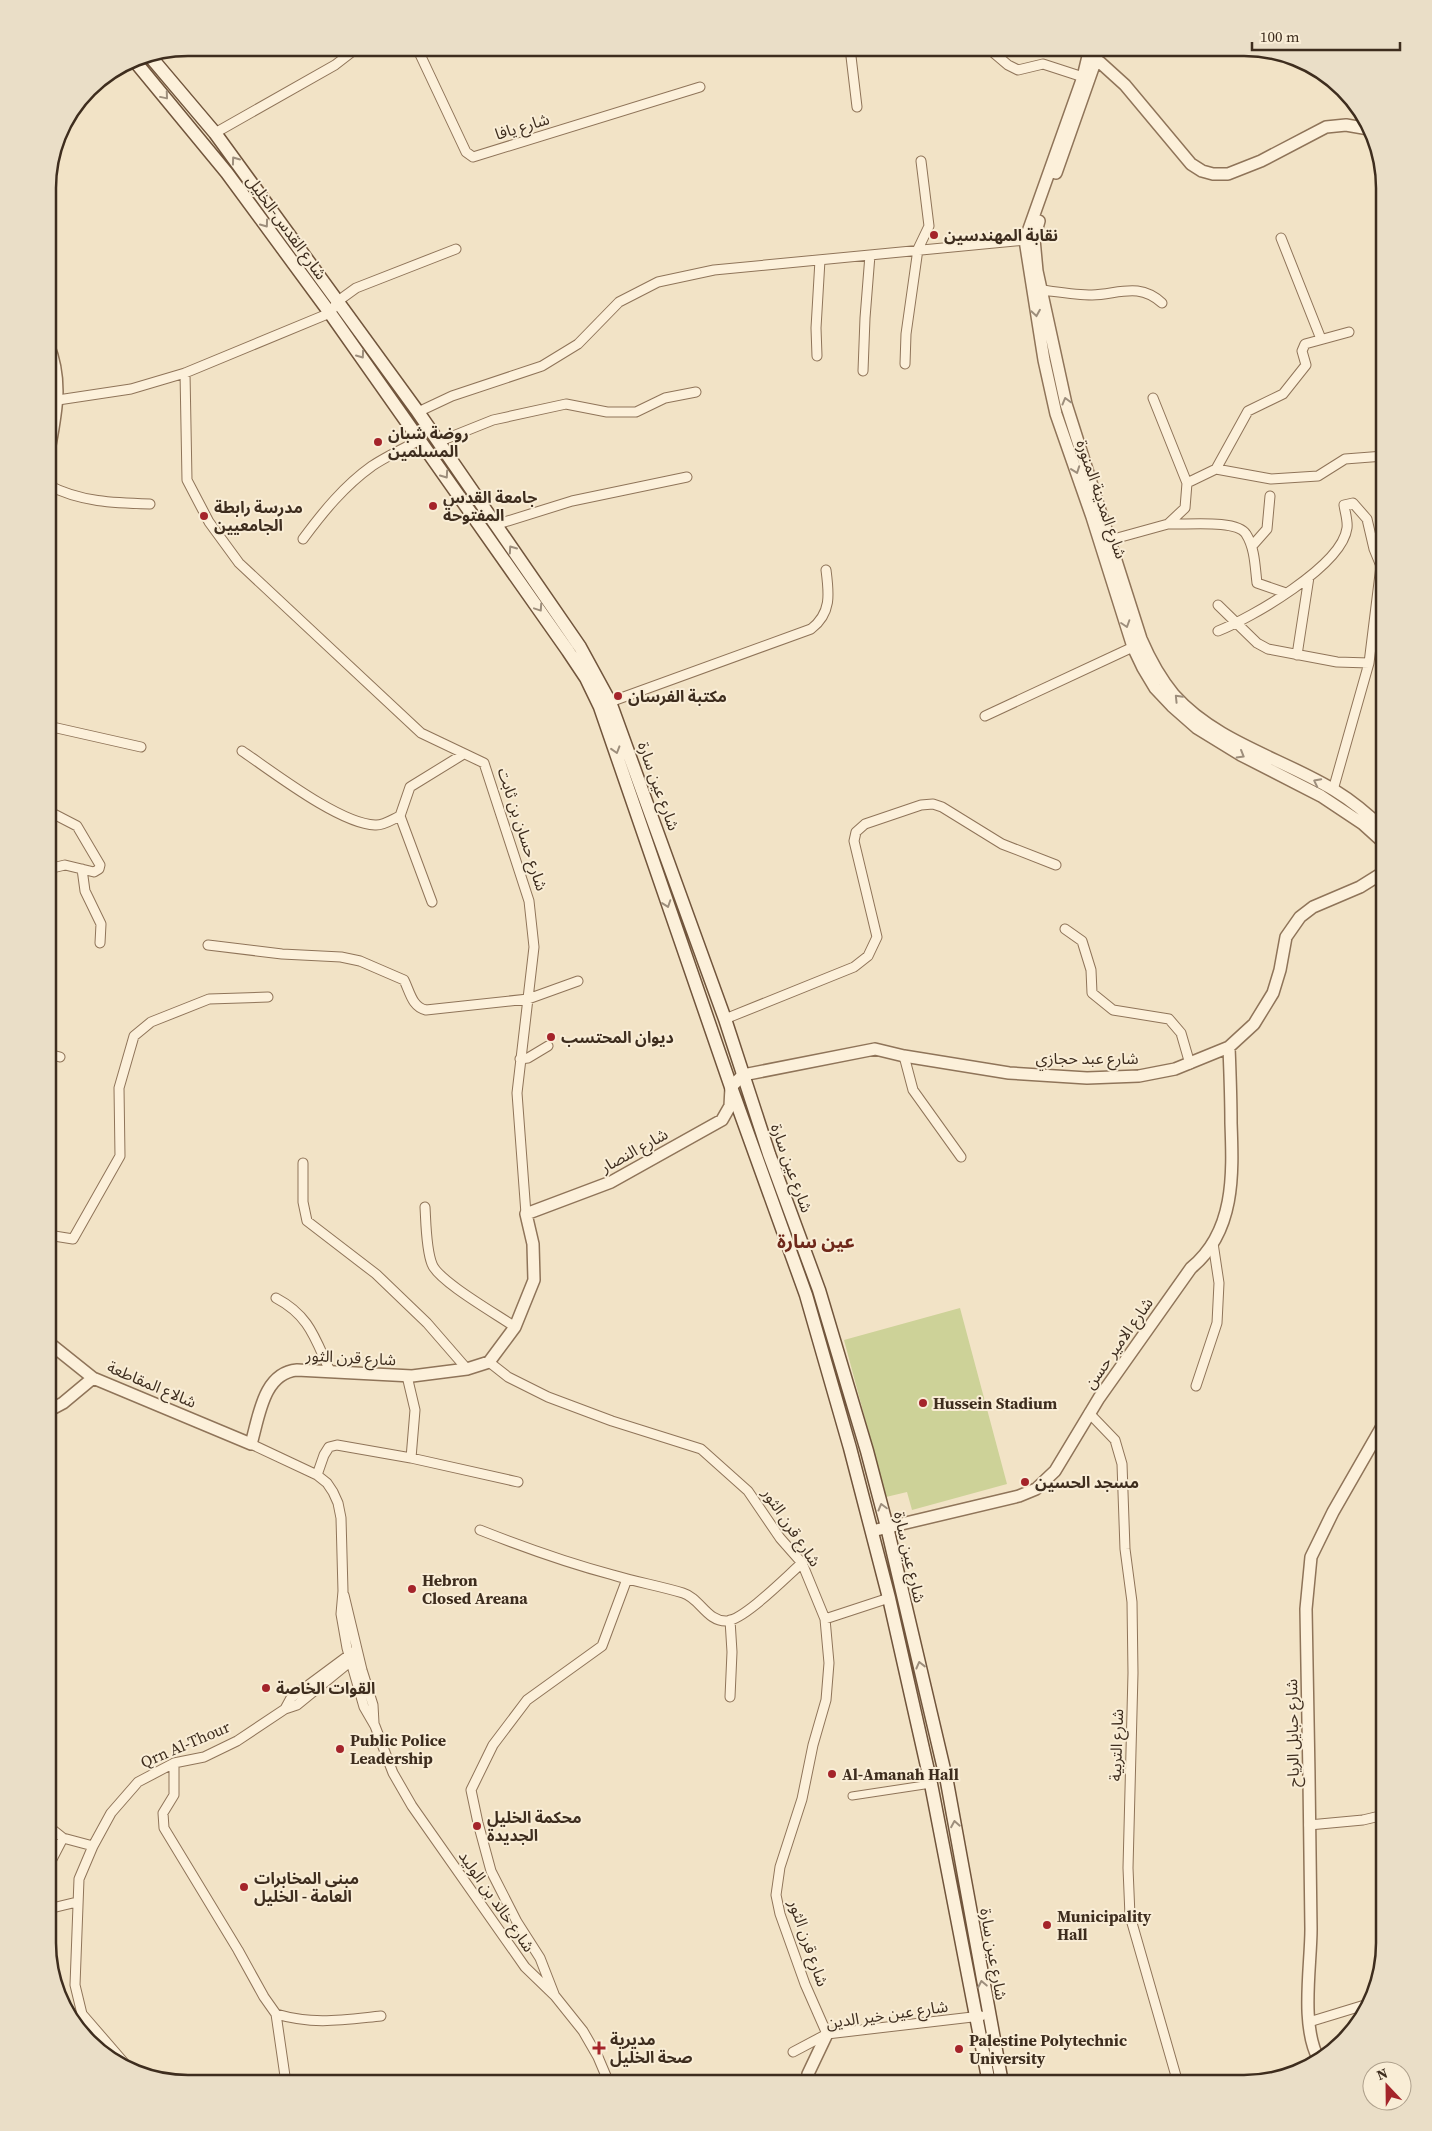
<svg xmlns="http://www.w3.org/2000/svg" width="1432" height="2131" font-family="'Source Serif 4','Noto Sans Arabic',serif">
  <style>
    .green { fill: #cdd298 }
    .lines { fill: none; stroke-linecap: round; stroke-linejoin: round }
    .pedestrian-casing { stroke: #8f7459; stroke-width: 9 }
    .minor-casing { stroke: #8f7459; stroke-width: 11 }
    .tertiary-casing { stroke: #8f7459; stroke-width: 14 }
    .secondary-casing { stroke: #71553c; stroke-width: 15 }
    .pedestrian { stroke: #fcf0da; stroke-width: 7 }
    .minor { stroke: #fcf0da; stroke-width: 9 }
    .tertiary { stroke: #fcf0da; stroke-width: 11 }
    .secondary { stroke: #fcf0da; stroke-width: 12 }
    .oneway { stroke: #9d8e7c }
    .poi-dot { fill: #a4242a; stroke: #f9edd6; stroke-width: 2 }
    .labels { text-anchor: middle; stroke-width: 4; stroke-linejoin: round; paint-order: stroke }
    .street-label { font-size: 16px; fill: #3e2d1e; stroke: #f9edd6 }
    .poi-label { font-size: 16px; font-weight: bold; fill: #3e2d1e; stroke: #f9edd6; text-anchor: start }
    .quarter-label { font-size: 19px; font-weight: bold; fill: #6f281a; stroke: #f9edd6 }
    .rim { fill: none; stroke: #3e2d1e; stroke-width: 2.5 }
  </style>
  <rect width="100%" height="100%" fill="#f2e3c6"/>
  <!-- green -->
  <path class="green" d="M 960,1308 L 1007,1484 L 912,1510 L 907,1492 L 886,1497 L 844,1340 Z"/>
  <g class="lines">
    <defs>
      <path id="pedestrian" d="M 852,1796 L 931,1784"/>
      <path id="minor" d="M 417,48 L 466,152 L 473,157 L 700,87
        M 850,48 L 857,107
        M 988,48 L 1008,65 L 1018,70 L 1043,64 L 1083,77
        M 215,133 L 335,65 L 357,48
        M 1281,238 L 1321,339
        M 1042,290 C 1058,292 1076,295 1092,295 C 1119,294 1139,282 1162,303
        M 817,356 L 816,328 L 820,260
        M 905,364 L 906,334 L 918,249 L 929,226 L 921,161
        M 863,371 L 865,318 L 870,255
        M 185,373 L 187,480 L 209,522 L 239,563 L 421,733 L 484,763 L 529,901 L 534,947 L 517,1093 L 526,1214
        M 48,398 L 58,400 L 131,389 L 185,373 L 330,313 L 338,301 L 356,288 L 456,249
        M 418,412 L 452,396 L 542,366 L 578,344 L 619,302 L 658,282 L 714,270 L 1025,240
        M 438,442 L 493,420 L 566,404 L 607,412 L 636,412 L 665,398 L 696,392
        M 1216,469 L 1271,479 L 1318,476 L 1345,459 L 1384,456
        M 1187,483 L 1216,469 L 1248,411 L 1283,394 L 1306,365 L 1302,351 L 1305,344 L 1349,332
        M 48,485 C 80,502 114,503 150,504
        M 1168,524 C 1185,525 1237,519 1246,534 C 1255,548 1255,567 1257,583 L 1286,593
        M 495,525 L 572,501 L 687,477
        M 303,539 C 323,512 344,486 372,466 C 387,456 404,448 420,440
        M 1110,540 L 1168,524 L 1185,508 L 1187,483 L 1153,398
        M 1252,546 L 1267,529 L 1270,496
        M 1218,605 L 1257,643 L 1268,649 L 1337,662 L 1369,663
        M 1218,631 C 1251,618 1342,566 1347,528 C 1348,521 1345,512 1344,505 L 1353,503 L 1367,519 L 1374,549 L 1381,566
        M 1297,655 L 1309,577
        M 610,702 L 811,629 C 832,613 829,593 826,570
        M 985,716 L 1133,647
        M 48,726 L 141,747
        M 242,751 C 273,772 340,824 375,825 C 383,826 393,819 400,816 L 410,787 L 462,755
        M 1333,790 L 1369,663 L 1381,566 L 1384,564
        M 400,816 L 432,902
        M 48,869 L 65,865 L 94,872 L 99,869 L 100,865 L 77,826 L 48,811
        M 82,869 L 85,891 L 101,924 L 100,943
        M 1065,929 L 1082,941 L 1091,970 L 1092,993 L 1113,1010 L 1169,1019 L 1181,1033 L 1190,1064
        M 208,945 L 282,954 L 341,957 L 360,961 L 404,980 C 410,992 412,1007 426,1010 L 528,999 L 578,981
        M 725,1019 L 854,967 L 868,956 L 877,937 L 854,841 L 856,832 L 865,824 L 921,805 L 933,804 L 942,807 L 1002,844 L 1056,865
        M 48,1054 L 60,1057
        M 904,1056 L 913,1090 L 961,1157
        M 520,1059 L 528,1058 L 548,1046
        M 303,1163 L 303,1202 L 307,1221 L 376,1274 L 427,1323 L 467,1369
        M 425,1207 C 426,1223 426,1249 432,1264 C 438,1281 498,1315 515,1327
        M 48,1235 L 73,1239 L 120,1156 L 119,1088 L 134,1036 L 151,1022 L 209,999 L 268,997
        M 276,1298 C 310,1316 315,1339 330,1371
        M 489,1362 L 508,1377 L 548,1397 L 612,1421 L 701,1449 L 748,1491 L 780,1538 L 802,1563 L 825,1619 L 829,1663 L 826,1700 L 813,1745 L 802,1799 L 780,1867 L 776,1895 L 780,1914 L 805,1984 L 827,2034
        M 407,1376 L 415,1410 L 411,1458
        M 1196,1386 L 1217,1323 L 1219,1283 L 1213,1243
        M 1089,1413 L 1115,1440 L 1122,1464 L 1125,1549 L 1132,1602 L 1133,1673 L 1128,1868 L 1130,1916 L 1178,2083
        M 251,1444 L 317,1475 L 327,1483 L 333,1492 L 338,1503 L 341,1518 L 343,1591 L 341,1614 L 347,1648 L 364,1707 L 375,1726 L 393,1773 L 412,1806 L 525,1967 L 555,1996 L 583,2031 L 598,2057 L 609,2083
        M 317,1475 L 324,1455 L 329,1447 L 337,1445 L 411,1458 L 518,1482
        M 480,1530 C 523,1547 568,1563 613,1575 C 636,1582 660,1586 683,1593 C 700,1598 707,1622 727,1621 C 745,1619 787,1576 802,1563
        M 344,1595 L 362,1670 L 373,1705 L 374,1723
        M 825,1619 L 889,1598
        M 730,1620 L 732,1652 L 730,1697
        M 285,1709 L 291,1698 L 353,1652
        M 174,1763 L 174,1795 L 163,1813 L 164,1828 L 238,1950 L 264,1997 L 276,2014 L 286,2083
        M 1309,1825 L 1363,1820 L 1384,1815
        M 48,1826 L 63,1838 L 93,1846
        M 48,1867 L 63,1838
        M 48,1909 L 77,1902
        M 554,1994 L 540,1958 L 517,1922 L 491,1871 L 478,1823 L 471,1790 L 493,1745 L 527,1700 L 602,1646 L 627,1579
        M 276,2014 C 314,2025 342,2020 381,2016
        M 74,2022 L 82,2014
        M 1309,2022 L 1368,2004
        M 793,2052 L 827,2034 L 981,2016
        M 127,2066 L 82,2014 L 75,1985 L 79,1879 L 93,1846 L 111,1813 L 138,1782 L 174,1763 L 204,1757 L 237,1741 L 285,1709 L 297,1705 L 351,1661 L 357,1650"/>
      <path id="tertiary" d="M 1090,48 L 1083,77 L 1025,240 L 1044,360 L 1056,414 L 1092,517 L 1133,647 L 1143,668 L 1155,688 L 1172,706 L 1197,728 L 1241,755 L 1321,796 L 1363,824 L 1384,843
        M 1093,56 L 1125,85 L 1191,164 L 1202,171 L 1213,174 L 1228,174 L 1261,161 L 1326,127 L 1346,125 L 1369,129
        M 1056,173 L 1100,48
        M 1039,221 L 1034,239 L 1037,271 L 1066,404 L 1141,639 C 1150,660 1160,678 1174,695 C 1216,742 1281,758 1334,790 C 1352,801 1369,815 1384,830
        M 48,456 C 55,417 64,383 48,344
        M 48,1342 L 93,1378 L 251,1444 C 259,1417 263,1373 297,1370 L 412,1376 L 467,1369 L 489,1362 L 515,1327 L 534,1280 L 533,1244 L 526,1214 L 611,1182 L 722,1120 L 730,1106 L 731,1087 L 743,1075 L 875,1049 L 904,1056 L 1009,1073 L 1087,1078 L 1139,1076 L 1175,1069 L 1229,1047 L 1254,1024 L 1273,993 L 1280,970 L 1286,937 L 1300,917 L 1313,907 L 1360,887 L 1384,872
        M 48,1411 L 63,1403 L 93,1378
        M 872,1531 L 1019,1496 L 1036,1489 L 1055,1471 L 1099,1398 L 1191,1268 C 1235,1232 1233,1175 1231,1123 C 1231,1098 1230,1072 1229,1047
        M 1319,2060 C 1300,2025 1311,1967 1311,1929 C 1310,1822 1308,1716 1306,1609 L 1311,1557 L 1333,1512 L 1384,1423
        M 807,2083 L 808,2074 L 827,2034"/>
      <path id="secondary" d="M 149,55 L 215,133 L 418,412 L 580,647 L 610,702 L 725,1019 L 769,1154 L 819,1290 L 867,1451 L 887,1527 L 947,1782 L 1002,2083
        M 133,59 L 227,173 L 330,313 L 568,651 L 586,678 L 600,707 L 731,1087 L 806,1295 L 850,1448 L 889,1598 L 931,1784 L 989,2083"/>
    </defs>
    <!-- pedestrian casing -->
    <use href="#pedestrian" class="pedestrian-casing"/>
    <!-- minor casing -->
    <use href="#minor" class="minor-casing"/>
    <!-- tertiary casing -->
    <use href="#tertiary" class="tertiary-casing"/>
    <!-- secondary casing -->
    <use href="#secondary" class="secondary-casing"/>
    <!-- pedestrian -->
    <use href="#pedestrian" class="pedestrian"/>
    <!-- minor -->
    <use href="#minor" class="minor"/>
    <!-- tertiary -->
    <use href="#tertiary" class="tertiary"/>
    <!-- secondary -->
    <use href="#secondary" class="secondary"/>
  </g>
  <!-- one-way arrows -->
  <defs><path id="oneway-chevron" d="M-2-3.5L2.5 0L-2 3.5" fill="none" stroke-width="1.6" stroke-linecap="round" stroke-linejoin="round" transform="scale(1.25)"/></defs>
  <g class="oneway">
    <use href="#oneway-chevron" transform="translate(165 96) rotate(50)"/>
    <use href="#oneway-chevron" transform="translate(235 160) rotate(-126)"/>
    <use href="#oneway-chevron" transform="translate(265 224) rotate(54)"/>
    <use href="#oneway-chevron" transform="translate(1036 313) rotate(81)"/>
    <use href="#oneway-chevron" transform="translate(361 355) rotate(54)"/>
    <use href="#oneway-chevron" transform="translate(1066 401) rotate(-105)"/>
    <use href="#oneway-chevron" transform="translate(1076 470) rotate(70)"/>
    <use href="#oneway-chevron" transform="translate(445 475) rotate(55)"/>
    <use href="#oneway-chevron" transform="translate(512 549) rotate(-125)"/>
    <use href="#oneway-chevron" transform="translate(539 608) rotate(56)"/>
    <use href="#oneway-chevron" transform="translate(1126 624) rotate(72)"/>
    <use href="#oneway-chevron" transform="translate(1178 698) rotate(-134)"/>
    <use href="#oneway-chevron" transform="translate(616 750) rotate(73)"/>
    <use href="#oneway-chevron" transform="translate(1241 755) rotate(30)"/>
    <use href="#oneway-chevron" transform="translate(1317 782) rotate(-153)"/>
    <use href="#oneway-chevron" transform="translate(667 904) rotate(71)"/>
    <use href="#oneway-chevron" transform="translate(882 1507) rotate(-105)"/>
    <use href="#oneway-chevron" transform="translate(920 1665) rotate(-104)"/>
    <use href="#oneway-chevron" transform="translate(955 1824) rotate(-100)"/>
    <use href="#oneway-chevron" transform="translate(982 1984) rotate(-101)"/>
  </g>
  <!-- markers -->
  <g class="poi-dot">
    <circle cx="934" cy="235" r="5"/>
    <circle cx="378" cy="442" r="5"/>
    <circle cx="433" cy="506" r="5"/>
    <circle cx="204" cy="516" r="5"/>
    <circle cx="618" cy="696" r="5"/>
    <circle cx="551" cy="1037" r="5"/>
    <circle cx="923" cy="1403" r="5"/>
    <circle cx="1025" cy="1482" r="5"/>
    <circle cx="412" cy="1589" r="5"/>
    <circle cx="266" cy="1688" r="5"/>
    <circle cx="340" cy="1749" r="5"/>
    <circle cx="832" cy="1774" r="5"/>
    <circle cx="477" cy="1826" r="5"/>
    <circle cx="244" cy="1887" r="5"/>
    <circle cx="1047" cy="1925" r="5"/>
    <path d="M596.5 2040.5h5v5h5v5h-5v5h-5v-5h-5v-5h5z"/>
    <circle cx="959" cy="2049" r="5"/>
  </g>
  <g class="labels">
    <!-- street labels -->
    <g class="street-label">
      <text transform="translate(522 126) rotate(-17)" y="6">شارع يافا</text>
      <text transform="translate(287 227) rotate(54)" y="6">شارع القدس-الخليل</text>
      <text transform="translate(1102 499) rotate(71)" y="6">شارع المدينة المنورة</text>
      <text transform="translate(659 786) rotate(70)" y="6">شارع عين سارة</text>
      <text transform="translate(523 829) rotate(72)" y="6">شارع حسان بن ثابت</text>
      <text x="1087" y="1064">شارع عبد حجازي</text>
      <text transform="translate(634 1150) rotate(-29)" y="6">شارع النصار</text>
      <text transform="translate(792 1168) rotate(70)" y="6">شارع عين سارة</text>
      <text transform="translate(1118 1343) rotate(-55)" y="6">شارع الامير حسن</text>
      <text transform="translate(351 1357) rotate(3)" y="6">شارع قرن الثور</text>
      <text transform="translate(152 1384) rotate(23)" y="6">شالاع المقاطعة</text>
      <text transform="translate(792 1527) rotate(56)" y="6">شارع قرن الثور</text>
      <text transform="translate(910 1557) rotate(77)" y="6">شارع عين سارة</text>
      <text transform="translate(1292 1733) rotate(-91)" y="6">شارع حبايل الرياح</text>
      <text transform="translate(185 1744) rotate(-23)" y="6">Qrn Al-Thour</text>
      <text transform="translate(1116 1745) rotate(-88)" y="6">شارع التربية</text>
      <text transform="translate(497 1901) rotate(55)" y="6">شارع خالد بن الوليد</text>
      <text transform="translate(809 1943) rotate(71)" y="6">شارع قرن الثور</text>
      <text transform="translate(994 1954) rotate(80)" y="6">شارع عين سارة</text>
      <text transform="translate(887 2014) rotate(-8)" y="6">شارع عين خير الدين</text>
    </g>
    <!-- poi labels -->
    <g class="poi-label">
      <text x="944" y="241">نقابة المهندسين</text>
      <text x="388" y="439">روضة شبان<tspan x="388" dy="18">المسلمين</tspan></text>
      <text x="443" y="503">جامعة القدس<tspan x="443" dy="18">المفتوحة</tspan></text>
      <text x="214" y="513">مدرسة رابطة<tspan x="214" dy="18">الجامعيين</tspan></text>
      <text x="628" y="702">مكتبة الفرسان</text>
      <text x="561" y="1043">ديوان المحتسب</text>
      <text x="933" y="1409">Hussein Stadium</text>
      <text x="1035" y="1488">مسجد الحسين</text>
      <text x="422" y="1586">Hebron<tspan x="422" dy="18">Closed Areana</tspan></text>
      <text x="276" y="1694">القوات الخاصة</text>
      <text x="350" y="1746">Public Police<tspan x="350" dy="18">Leadership</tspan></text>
      <text x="842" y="1780">Al-Amanah Hall</text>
      <text x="487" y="1823">محكمة الخليل<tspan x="487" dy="18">الجديدة</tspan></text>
      <text x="254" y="1884">مبنى المخابرات<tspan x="254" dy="18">العامة - الخليل</tspan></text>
      <text x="1057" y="1922">Municipality<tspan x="1057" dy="18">Hall</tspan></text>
      <text x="610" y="2045">مديرية<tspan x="610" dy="18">صحة الخليل</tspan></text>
      <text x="969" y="2046">Palestine Polytechnic<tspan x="969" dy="18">University</tspan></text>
    </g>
    <!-- quarter labels -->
    <g class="quarter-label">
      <text x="816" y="1248">عين سارة</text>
    </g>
  </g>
  <!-- crop -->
  <path d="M0 0H1432V2131H0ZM188 56H1244A132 132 0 0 1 1376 188V1943A132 132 0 0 1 1244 2075H188A132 132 0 0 1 56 1943V188A132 132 0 0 1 188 56Z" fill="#eadec7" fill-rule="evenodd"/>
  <path class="rim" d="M188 56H1244A132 132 0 0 1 1376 188V1943A132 132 0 0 1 1244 2075H188A132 132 0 0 1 56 1943V188A132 132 0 0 1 188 56Z"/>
  <!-- north arrow -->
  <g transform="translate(1387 2086) rotate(338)"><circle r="24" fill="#f9edd6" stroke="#aea08c"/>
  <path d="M0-4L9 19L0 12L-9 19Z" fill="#a4242a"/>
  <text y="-8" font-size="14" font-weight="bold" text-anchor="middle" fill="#3e2d1e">N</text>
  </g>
  <!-- scale -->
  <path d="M1252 42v8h148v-8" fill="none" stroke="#3e2d1e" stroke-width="2.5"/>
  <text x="1260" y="42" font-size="15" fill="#3e2d1e" stroke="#f9edd6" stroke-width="4" paint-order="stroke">100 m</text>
</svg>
